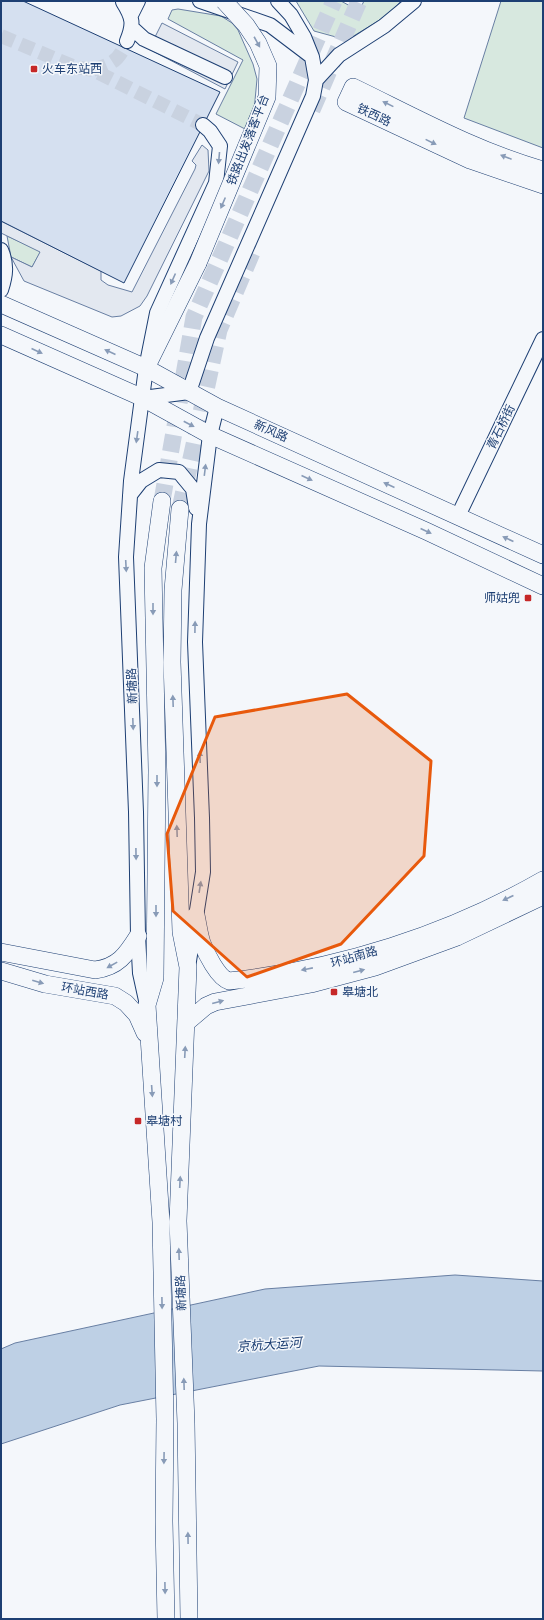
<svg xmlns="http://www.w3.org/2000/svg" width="544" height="1620" font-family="'Golos Text','Noto Sans SC',sans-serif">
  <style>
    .green { fill: #d7e8df; stroke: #687fa3 }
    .parking { fill: #e3e8f0; stroke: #687fa3 }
    .water { fill: #bed0e5; stroke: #687fa3 }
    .building { fill: #d5e0f0; stroke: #1d3f73 }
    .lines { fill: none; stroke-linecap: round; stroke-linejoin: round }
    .minor-tunnel { stroke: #c9d2e0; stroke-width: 14; stroke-dasharray: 14 7; stroke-linecap: butt }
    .major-tunnel { stroke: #c9d2e0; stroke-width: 17; stroke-dasharray: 17 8; stroke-linecap: butt }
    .minor-casing { stroke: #1d3f73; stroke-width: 16 }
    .major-casing { stroke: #1d3f73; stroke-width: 18 }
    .minor { stroke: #f4f7fb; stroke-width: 14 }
    .major { stroke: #f4f7fb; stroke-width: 17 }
    .major-bridge-casing { stroke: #1d3f73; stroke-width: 18; stroke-linecap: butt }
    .major-bridge { stroke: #f4f7fb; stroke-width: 17 }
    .oneway { fill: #889bb7 }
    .marked { fill: #e8590c; fill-opacity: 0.2; stroke: #e8590c; stroke-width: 3; stroke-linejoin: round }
    .poi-dot { fill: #c62828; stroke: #f4f7fb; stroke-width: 1.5 }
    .labels { text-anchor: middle; stroke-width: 3; stroke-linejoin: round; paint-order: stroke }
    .poi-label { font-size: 12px; fill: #1d3f73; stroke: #f4f7fb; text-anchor: start }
    .street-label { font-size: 12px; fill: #1d3f73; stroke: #f4f7fb }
    .water-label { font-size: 13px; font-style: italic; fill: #1d3f73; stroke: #f4f7fb }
  </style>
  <rect width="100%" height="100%" fill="#f4f7fb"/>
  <!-- green -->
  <path class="green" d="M 296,1 L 341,1 L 359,11 L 364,1 L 401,1 L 388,15 L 347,40 L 314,31 Z
    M 501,1 L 543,1 L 543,148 L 464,118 Z
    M 178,9 L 221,16 L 232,23 L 238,30 L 253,64 L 257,79 L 254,111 L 245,129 L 216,114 L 243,60 L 168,19 L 172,10 Z
    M 7,236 L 41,251 L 32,267 L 11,257 Z"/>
  <!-- parking -->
  <path class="parking" d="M 162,23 L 238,62 L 225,89 L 149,49 Z
    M 202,145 L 208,150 L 209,171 L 147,296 L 140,306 L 121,316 L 112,317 L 24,281 L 11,257 L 32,267 L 40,252 L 1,233 L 1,221 L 101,271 L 101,280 L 108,285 L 132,292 L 195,169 L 196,165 L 192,161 Z"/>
  <!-- water -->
  <path class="water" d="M 455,1275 L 543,1281 L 543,1371 L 319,1366 L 120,1405 L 1,1444 L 1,1349 L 15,1343 L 265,1289 Z"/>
  <!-- building -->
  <path class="building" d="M 1,1 L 23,1 L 220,92 L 124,283 L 1,221 Z"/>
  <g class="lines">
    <!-- minor-tunnel -->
    <path class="minor-tunnel" d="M 1,36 L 75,67 L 93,70 L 203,125
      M 93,70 C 113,63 118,62 127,41"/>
    <!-- major-tunnel -->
    <path class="major-tunnel" d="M 312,110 L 359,1
      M 162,501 L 194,317 L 334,1
      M 180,509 L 219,330 L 254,248"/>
    <defs>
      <path id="minor" d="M 200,1 L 270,25 L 311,56
        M 123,2 C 133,18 134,24 127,41
        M 131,15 L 138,1
        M 132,28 L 144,39 L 225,77
        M 316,80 L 339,55 L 384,26 L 414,1
        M 1,250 C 7,264 6,275 1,290
        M 143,398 L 189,392 L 207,338 L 313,96 L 316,80 L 312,57 L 304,37 L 291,15 L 278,1
        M 130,495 L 141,481 L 159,470 L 179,472 L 193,489 L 196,508
        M 458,516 L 543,339
        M 189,961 L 203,872 L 202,818 L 195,642 L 199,524 L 210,435 L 217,407
        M 147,1005 L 140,973 L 138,936 L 136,812 L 126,557 L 131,481 L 146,368 L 157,313 L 216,183 L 220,146 L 210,131 L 203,125"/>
      <path id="major" d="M 543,170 C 476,151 415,117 353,87 L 346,102 L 470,160 L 543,185
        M 1,304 L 146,368 L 217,407 L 543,555
        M 1,335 L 143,398 L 210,435 L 426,531 L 543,586
        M 146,368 L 198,263
        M 162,501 L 153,568 L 157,770 L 155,978 L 147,1005 L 161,1222 L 165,1419 L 164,1521 L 166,1619
        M 180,509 L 173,590 L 172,662 L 181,932 L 188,967 L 178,1221 L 186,1423 L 189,1619
        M 196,915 C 198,924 199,934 202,943 C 206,953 218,978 229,981 C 339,969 447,935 543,880
        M 1,952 L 95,970 C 118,967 126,955 138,936
        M 1,971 L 45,984 L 115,996 L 126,1003 L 137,1015 L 145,1033
        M 186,1023 L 206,1006 L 215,1002 L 311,984 L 375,967 L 457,937 L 543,896"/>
    </defs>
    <!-- minor casing -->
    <use href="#minor" class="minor-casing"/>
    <!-- major casing -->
    <use href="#major" class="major-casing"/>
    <!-- minor -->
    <use href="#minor" class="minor"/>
    <!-- major -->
    <use href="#major" class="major"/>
    <defs>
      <path id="major-bridge" d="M 198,263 L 267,97 L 268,66 L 258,43 L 246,25 L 224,1"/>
    </defs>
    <!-- major-bridge casing -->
    <use href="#major-bridge" class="major-bridge-casing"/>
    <!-- major-bridge -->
    <use href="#major-bridge" class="major-bridge"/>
  </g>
  <!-- one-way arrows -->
  <defs><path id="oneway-solid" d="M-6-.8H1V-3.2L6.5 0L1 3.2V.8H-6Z"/></defs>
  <g class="oneway">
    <use href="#oneway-solid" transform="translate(257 42) rotate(61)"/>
    <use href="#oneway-solid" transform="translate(388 104) rotate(-154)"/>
    <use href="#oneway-solid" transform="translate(431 142) rotate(26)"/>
    <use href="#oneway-solid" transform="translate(506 157) rotate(-159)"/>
    <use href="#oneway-solid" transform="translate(219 158) rotate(95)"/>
    <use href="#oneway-solid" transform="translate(223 203) rotate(113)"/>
    <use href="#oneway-solid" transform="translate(173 279) rotate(114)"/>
    <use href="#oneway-solid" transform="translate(37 351) rotate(24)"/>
    <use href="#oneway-solid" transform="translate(110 352) rotate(-156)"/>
    <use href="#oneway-solid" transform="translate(189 424) rotate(28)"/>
    <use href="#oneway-solid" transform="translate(137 437) rotate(98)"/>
    <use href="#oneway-solid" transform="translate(205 470) rotate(-83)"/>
    <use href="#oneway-solid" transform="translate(307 478) rotate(24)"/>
    <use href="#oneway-solid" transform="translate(389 485) rotate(-156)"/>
    <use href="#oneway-solid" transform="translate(426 531) rotate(25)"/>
    <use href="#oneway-solid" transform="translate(508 539) rotate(-155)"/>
    <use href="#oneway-solid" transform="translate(176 557) rotate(-85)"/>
    <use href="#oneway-solid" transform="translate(126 566) rotate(87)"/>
    <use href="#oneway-solid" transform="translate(153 609) rotate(90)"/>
    <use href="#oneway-solid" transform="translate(195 627) rotate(-89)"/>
    <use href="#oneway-solid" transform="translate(173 701) rotate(-92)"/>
    <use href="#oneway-solid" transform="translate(133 724) rotate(88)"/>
    <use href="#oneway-solid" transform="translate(200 757) rotate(-92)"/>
    <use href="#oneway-solid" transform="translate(157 781) rotate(90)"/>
    <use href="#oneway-solid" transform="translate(177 831) rotate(-92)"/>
    <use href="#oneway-solid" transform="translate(136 854) rotate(89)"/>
    <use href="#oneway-solid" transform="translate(200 887) rotate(-81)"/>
    <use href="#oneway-solid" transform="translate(508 898) rotate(155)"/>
    <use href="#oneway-solid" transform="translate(156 911) rotate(90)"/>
    <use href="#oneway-solid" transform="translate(112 965) rotate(151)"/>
    <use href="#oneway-solid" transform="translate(307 969) rotate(169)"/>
    <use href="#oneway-solid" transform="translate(359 971) rotate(-15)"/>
    <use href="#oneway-solid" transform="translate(38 982) rotate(16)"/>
    <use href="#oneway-solid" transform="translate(218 1002) rotate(-15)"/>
    <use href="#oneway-solid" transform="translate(185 1052) rotate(-87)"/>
    <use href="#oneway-solid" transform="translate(152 1091) rotate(86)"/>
    <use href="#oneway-solid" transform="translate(180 1182) rotate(-87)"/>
    <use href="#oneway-solid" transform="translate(179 1254) rotate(-92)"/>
    <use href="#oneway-solid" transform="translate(162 1303) rotate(89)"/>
    <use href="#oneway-solid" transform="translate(184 1384) rotate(-92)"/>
    <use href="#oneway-solid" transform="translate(164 1458) rotate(91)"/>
    <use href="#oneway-solid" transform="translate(188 1538) rotate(-91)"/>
    <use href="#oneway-solid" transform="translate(165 1588) rotate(89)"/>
  </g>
  <!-- marked area -->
  <path class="marked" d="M 347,694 L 431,761 L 424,856 L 341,944 L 247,977 L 173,911 L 167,834 L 215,717 Z"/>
  <!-- markers -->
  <g class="poi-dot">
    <rect x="30" y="65" width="8" height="8" rx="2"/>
    <rect x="524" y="594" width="8" height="8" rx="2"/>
    <rect x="330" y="988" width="8" height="8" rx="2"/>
    <rect x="134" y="1117" width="8" height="8" rx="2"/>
  </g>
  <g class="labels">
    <!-- poi labels -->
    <g class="poi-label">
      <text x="42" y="73">火车东站西</text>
      <text x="520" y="602" text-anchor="end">师姑兜</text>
      <text x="342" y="996">皋塘北</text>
      <text x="146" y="1125">皋塘村</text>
    </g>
    <!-- street labels -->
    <g class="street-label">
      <text transform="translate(374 115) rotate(25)" y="4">铁西路</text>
      <text transform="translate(248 140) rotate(-69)" y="4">铁路出发落客平台</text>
      <text transform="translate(501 427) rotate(-64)" y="4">青石桥街</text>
      <text transform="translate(271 431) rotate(24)" y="4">新风路</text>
      <text transform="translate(132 686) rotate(-92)" y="4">新塘路</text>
      <text transform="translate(354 957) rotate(-16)" y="4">环站南路</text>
      <text transform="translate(85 991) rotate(10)" y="4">环站西路</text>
      <text transform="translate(181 1293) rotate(-92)" y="4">新塘路</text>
    </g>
    <!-- water labels -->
    <g class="water-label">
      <text transform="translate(269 1344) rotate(-4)" y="5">京杭大运河</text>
    </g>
  </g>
  <!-- border -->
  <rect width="544" height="1620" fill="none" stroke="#1d3f73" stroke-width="4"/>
</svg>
